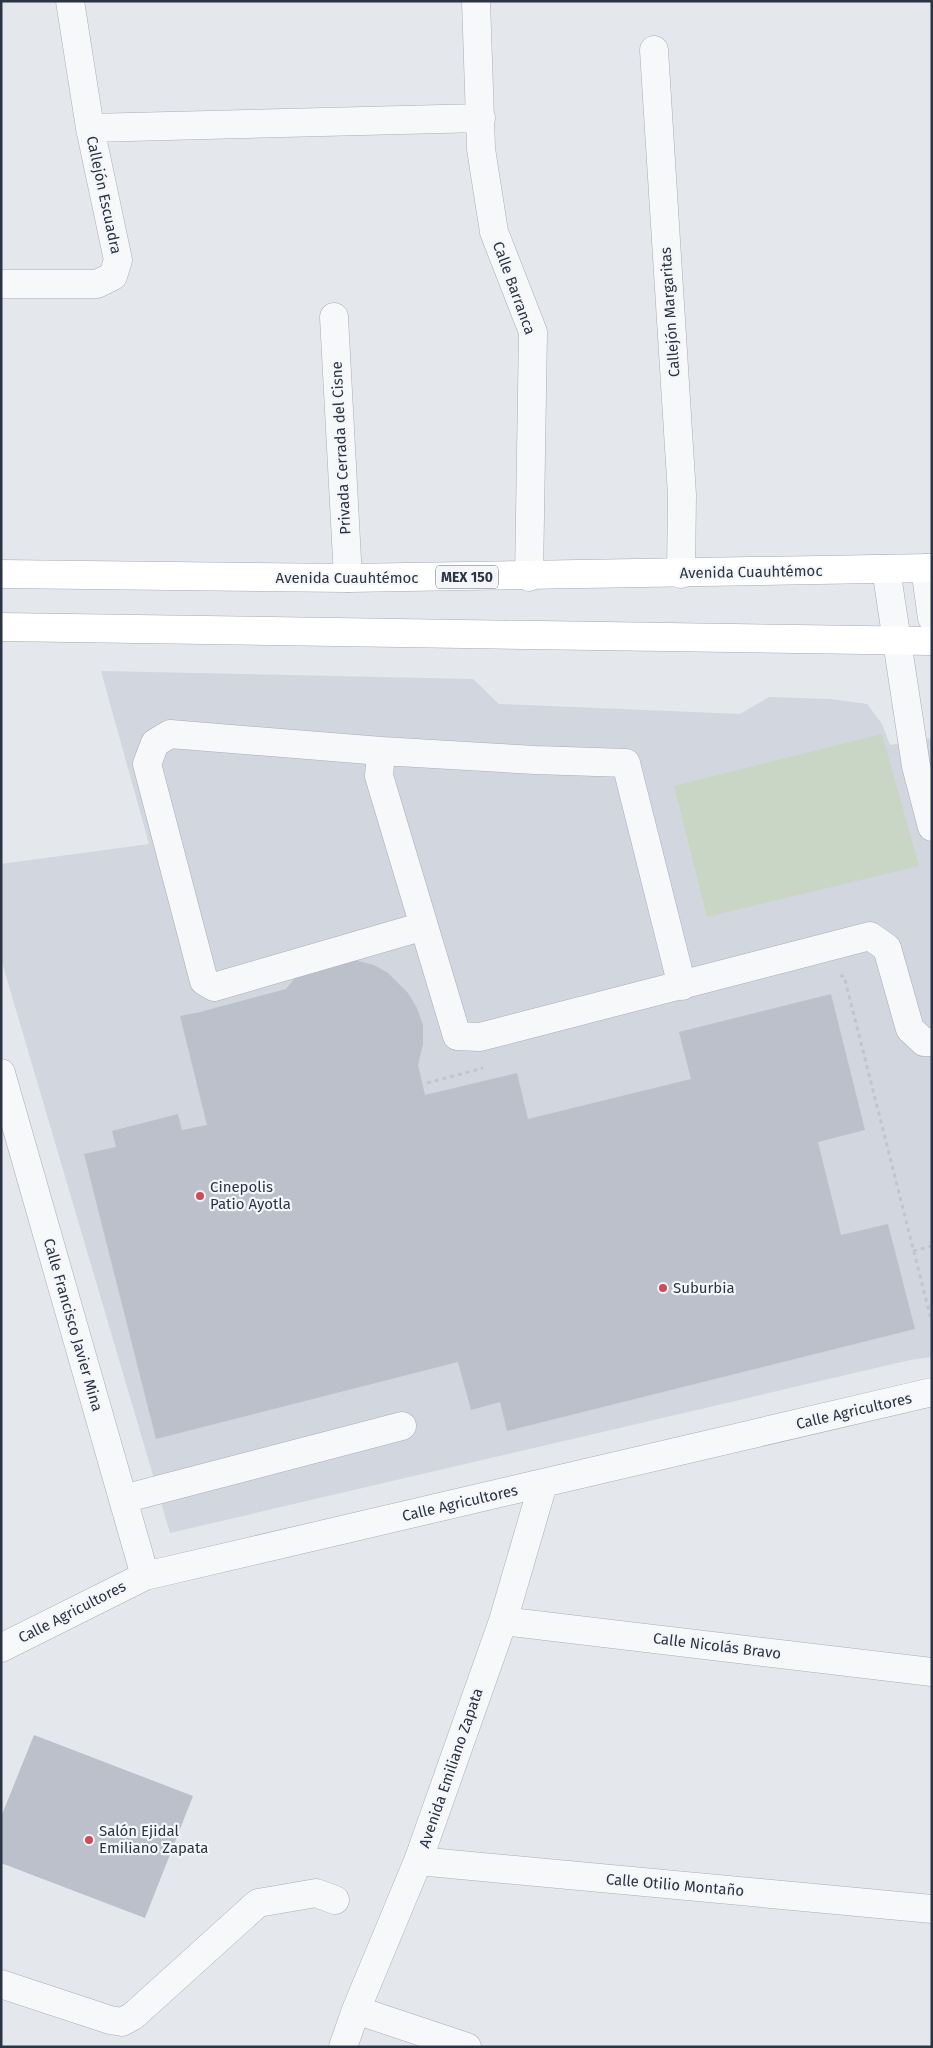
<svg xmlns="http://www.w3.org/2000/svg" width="933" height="2048" font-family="'Fira Sans',sans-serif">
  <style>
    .built { fill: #d2d6de }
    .green { fill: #c9d6c5 }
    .building { fill: #bbc0ca }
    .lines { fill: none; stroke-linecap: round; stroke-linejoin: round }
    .minor-casing { stroke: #a9aeb7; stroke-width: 29 }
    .major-casing { stroke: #a3abb8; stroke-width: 29 }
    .path { stroke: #c2c5cb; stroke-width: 3; stroke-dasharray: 4 4; stroke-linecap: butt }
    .minor { stroke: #f7f8fa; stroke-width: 28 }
    .major { stroke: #fff; stroke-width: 28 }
    .poi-dot { fill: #d1495b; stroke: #f4f6f9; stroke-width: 2 }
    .labels { text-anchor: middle; stroke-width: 4.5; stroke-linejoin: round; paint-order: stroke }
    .shield { fill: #f4f6f9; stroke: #676e7b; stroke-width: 1 }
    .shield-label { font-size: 14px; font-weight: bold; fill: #2b3445 }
    .street-label { font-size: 15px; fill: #2b3445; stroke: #f4f6f9 }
    .poi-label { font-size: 15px; fill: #2b3445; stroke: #f4f6f9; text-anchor: start }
  </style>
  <rect width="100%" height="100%" fill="#e4e7ec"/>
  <!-- built -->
  <path class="built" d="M 101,671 L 473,679 L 499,704 L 740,714 L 769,697 L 831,699 L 867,704 L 882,724 L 890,745 L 932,738 L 932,1357 L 910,1360 L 170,1533 L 1,959 L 1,864 L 149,844 Z"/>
  <!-- green -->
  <path class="green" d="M 882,734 L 919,866 L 707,917 L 674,786 Z"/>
  <!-- building -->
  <path class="building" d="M 347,958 L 374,965 L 388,973 L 408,993 L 417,1008 L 423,1025 L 423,1044 L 418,1065 L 425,1095 L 517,1073 L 528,1119 L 691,1079 L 679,1032 L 831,994 L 865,1130 L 818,1142 L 841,1235 L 888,1224 L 915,1329 L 507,1431 L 500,1402 L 471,1410 L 458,1362 L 156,1439 L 84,1154 L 116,1147 L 112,1131 L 178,1114 L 182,1130 L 207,1125 L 180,1016 L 200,1012 L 286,989 L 295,978 Z
    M 34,1735 L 193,1796 L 145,1918 L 1,1863 L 1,1817 Z"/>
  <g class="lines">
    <defs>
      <path id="minor" d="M 476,1 L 481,149 L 494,232 L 533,332 L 529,577
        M 654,50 L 682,495 L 681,574
        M 90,128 L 481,118
        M 1,284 L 97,284 L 113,276 L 118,260 L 90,128 L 70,1
        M 334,317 L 348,578
        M 925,568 L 932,618
        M 886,569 L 916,766 L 932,827
        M 381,751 L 170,734 L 155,743 L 147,764 L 204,981 L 214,987 L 424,926
        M 682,986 L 626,763 L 535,760 L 381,751 L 379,776 L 457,1036 L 480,1037 L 870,936 L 887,948 L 910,1029 L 924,1042 L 932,1042
        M 1,1073 L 145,1576
        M 123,1499 L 402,1426
        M 503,1621 L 932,1672
        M 1,1648 L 145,1576 L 932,1392
        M 418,1861 L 932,1909
        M 1,1984 L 110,2020 L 122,2022 L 133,2016 L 258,1903 L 316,1893 L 335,1900
        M 356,2010 L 467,2047
        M 343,2047 L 356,2010 L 418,1861 L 503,1621 L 543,1484"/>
      <path id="major" d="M 1,574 L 348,578 L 932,568
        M 1,627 L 932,641"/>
    </defs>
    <!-- minor casing -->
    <use href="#minor" class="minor-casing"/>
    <!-- major casing -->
    <use href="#major" class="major-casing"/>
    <!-- path -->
    <path class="path" d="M 840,976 L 844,976 L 932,1323
      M 427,1083 L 483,1068
      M 913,1251 L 932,1246"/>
    <!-- minor -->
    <use href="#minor" class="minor"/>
    <!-- major -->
    <use href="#major" class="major"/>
  </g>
  <!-- markers -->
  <g class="poi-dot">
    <circle cx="200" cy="1196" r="5"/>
    <circle cx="663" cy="1288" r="5"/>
    <circle cx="89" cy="1840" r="5"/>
  </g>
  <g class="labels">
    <!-- shield labels -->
    <rect class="shield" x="436" y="565.5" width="62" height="23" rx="4"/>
    <g class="shield-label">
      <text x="467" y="582">MEX 150</text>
    </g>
    <!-- street labels -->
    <g class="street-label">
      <text transform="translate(104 195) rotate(78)" y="5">Callejón Escuadra</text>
      <text transform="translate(514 288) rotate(70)" y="5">Calle Barranca</text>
      <text transform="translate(670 312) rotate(-94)" y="5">Callejón Margaritas</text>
      <text transform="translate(341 448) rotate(-93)" y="5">Privada Cerrada del Cisne</text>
      <text transform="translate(751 572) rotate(-1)" y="5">Avenida Cuauhtémoc</text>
      <text x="347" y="583">Avenida Cuauhtémoc</text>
      <text transform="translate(73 1325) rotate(74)" y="5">Calle Francisco Javier Mina</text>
      <text transform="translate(854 1411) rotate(-13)" y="5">Calle Agricultores</text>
      <text transform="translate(460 1503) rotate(-13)" y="5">Calle Agricultores</text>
      <text transform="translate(72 1612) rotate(-27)" y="5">Calle Agricultores</text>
      <text transform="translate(717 1646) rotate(7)" y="5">Calle Nicolás Bravo</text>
      <text transform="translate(451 1768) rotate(-71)" y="5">Avenida Emiliano Zapata</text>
      <text transform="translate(675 1885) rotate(5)" y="5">Calle Otilio Montaño</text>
    </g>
    <!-- poi labels -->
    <g class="poi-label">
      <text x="210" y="1192">Cinepolis<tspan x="210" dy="17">Patio Ayotla</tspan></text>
      <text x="673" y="1293">Suburbia</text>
      <text x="99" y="1836">Salón Ejidal<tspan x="99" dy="17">Emiliano Zapata</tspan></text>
    </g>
  </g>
  <!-- border -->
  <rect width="933" height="2048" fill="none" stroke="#2b3445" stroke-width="5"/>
</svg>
